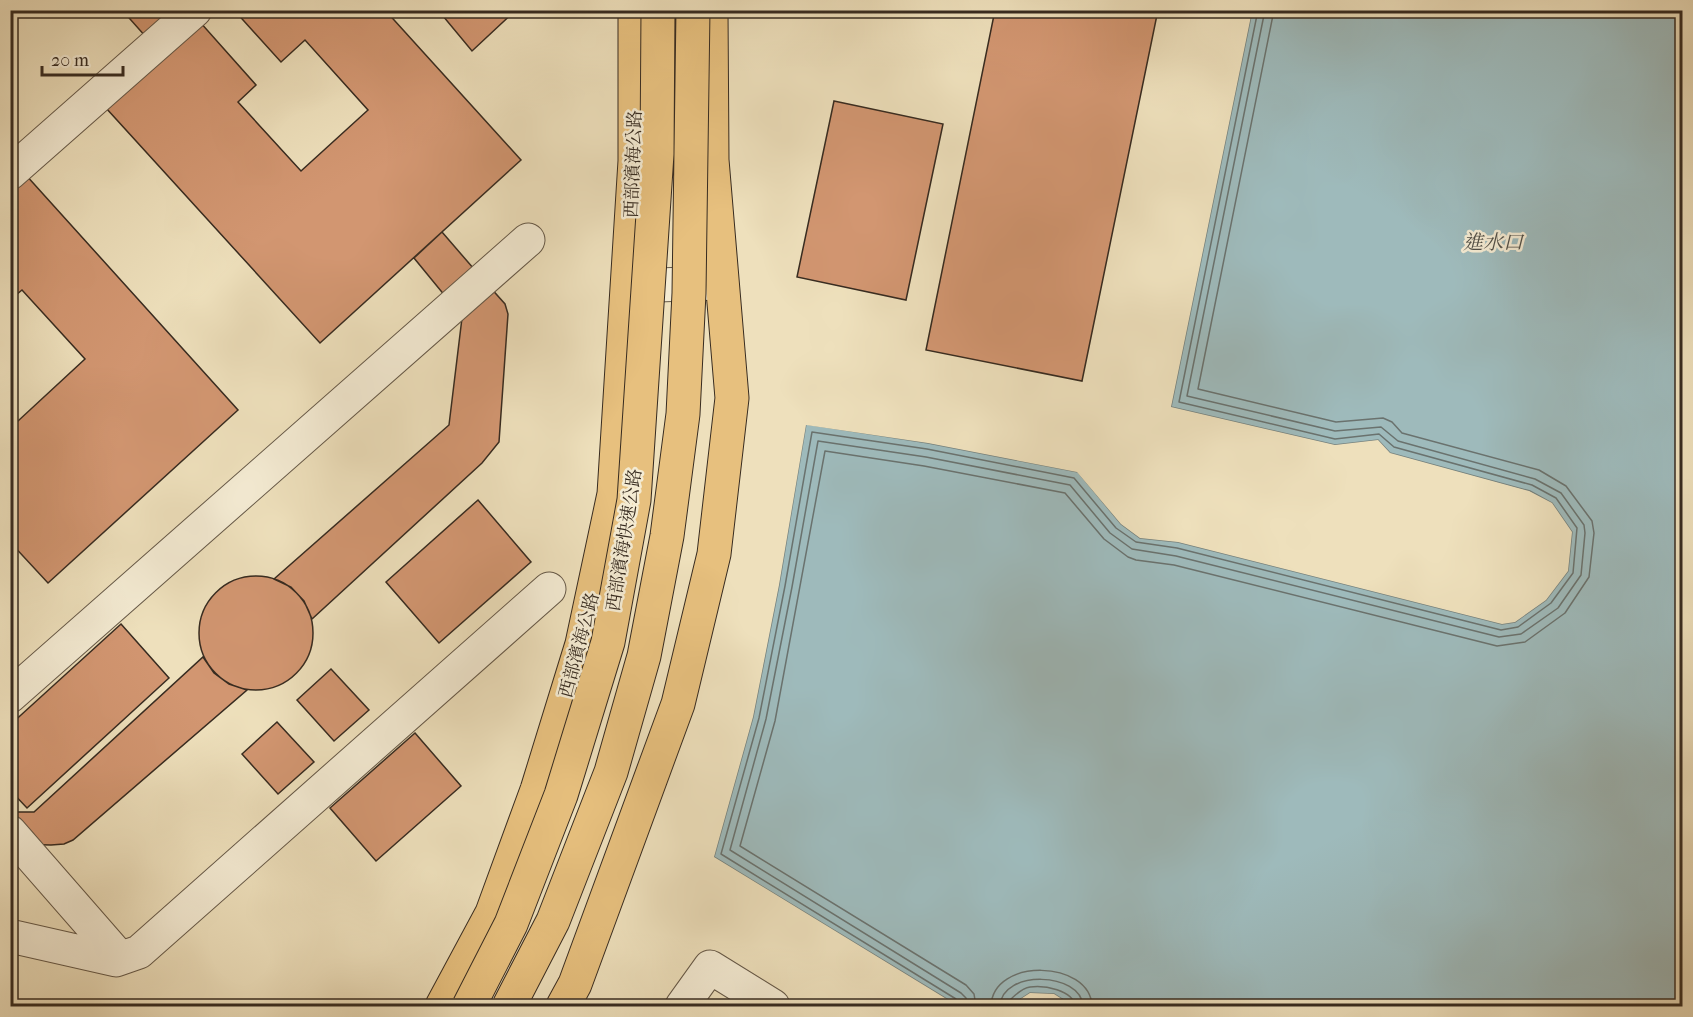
<svg xmlns="http://www.w3.org/2000/svg" width="1693" height="1017" font-family="'IM FELL French Canon','Noto Serif TC',serif">
  <style>
    .water { fill: #9ebabb; stroke: #75817d; stroke-width: 1.5 }
    .pier { fill: #eee0bc }
    .lines { fill: none; stroke-linecap: round; stroke-linejoin: round }
    .shore { stroke: #6a726e; stroke-width: 1.5 }
    .building { fill: #d29671; stroke: #372b20; stroke-width: 1.5 }
    .minor-casing { stroke: #655847; stroke-width: 35 }
    .major-casing { stroke: #372b20; stroke-width: 35 }
    .minor { stroke: #f4ebd3; stroke-width: 33 }
    .major { stroke: #e7c07e; stroke-width: 33 }
    .highway-bridge-casing { stroke: #372b20; stroke-width: 35; stroke-linecap: butt }
    .highway-bridge { stroke: #e7c07e; stroke-width: 33 }
    .labels { text-anchor: middle; stroke-width: 5; stroke-linejoin: round; paint-order: stroke }
    .street-label { font-size: 18px; fill: #372b20; stroke: #f4ebd3 }
    .water-label { font-size: 20px; font-style: italic; fill: #514f47; stroke: #f4ebd3 }
  </style>
  <rect width="100%" height="100%" fill="#eee0bc"/>
  <filter id="stains"><feTurbulence type="fractalNoise" baseFrequency=".00333" numOctaves="4"/><feColorMatrix values="0 0 0 0 .2 0 0 0 0 .09 0 0 0 0 .02 0 0 0 .5 -.17"/></filter>
  <radialGradient id="worn" r=".72"><stop offset=".6" stop-color="#630" stop-opacity="0"/><stop offset="1" stop-color="#630" stop-opacity=".3"/></radialGradient>
  <!-- water -->
  <path class="water" d="M 1252,11 L 1682,11 L 1682,1006 L 1073,1006 L 1054,994 L 1030,993 L 1010,1006 L 958,1006 L 714,857 L 753,717 L 779,585 L 806,424 L 928,443 L 1078,472 L 1121,524 L 1140,538 L 1178,542 L 1502,624 L 1515,622 L 1546,600 L 1568,571 L 1572,532 L 1552,503 L 1530,491 L 1390,453 L 1378,440 L 1335,445 L 1171,407 Z"/>
  <!-- pier -->
  <path class="pier" d="M 1249,10 L 1252,11 L 1171,407 L 1335,445 L 1378,440 L 1390,453 L 1529,491 L 1552,503 L 1572,532 L 1568,571 L 1546,600 L 1515,622 L 1502,624 L 1178,542 L 1140,538 L 1121,524 L 1077,472 L 928,443 L 806,425 L 779,585 L 753,717 L 714,857 L 958,1006 L 952,1006 L 711,858 L 750,716 L 776,584 L 804,422 L 929,440 L 1078,470 L 1123,522 L 1141,535 L 1179,540 L 1502,621 L 1514,619 L 1544,598 L 1565,570 L 1569,532 L 1550,505 L 1528,494 L 1389,455 L 1377,443 L 1334,448 L 1168,408 Z
    M 1030,993 L 1054,994 L 1073,1006 L 1068,1006 L 1053,997 L 1031,996 L 1015,1006 L 1010,1006 Z"/>
  <g class="lines">
    <!-- shore -->
    <path class="shore" d="M 960,1006 L 956,999 L 721,854 L 759,718 L 785,586 L 812,432 L 927,449 L 1074,478 L 1116,528 L 1136,542 L 1177,548 L 1501,630 L 1518,627 L 1551,603 L 1573,573 L 1577,528 L 1556,498 L 1532,485 L 1394,447 L 1379,434 L 1335,439 L 1179,402 L 1258,10
      M 967,1006 L 966,998 L 961,993 L 730,850 L 766,719 L 792,587 L 818,441 L 926,457 L 1070,485 L 1110,533 L 1132,549 L 1176,556 L 1499,637 L 1521,634 L 1558,608 L 1581,575 L 1585,533 L 1584,525 L 1561,493 L 1535,479 L 1398,441 L 1381,427 L 1335,431 L 1187,396 L 1265,10
      M 976,1006 L 974,994 L 966,985 L 740,846 L 775,721 L 825,451 L 924,466 L 1065,493 L 1104,539 L 1128,557 L 1136,560 L 1174,565 L 1497,646 L 1525,642 L 1565,613 L 1589,577 L 1594,533 L 1592,521 L 1566,486 L 1539,470 L 1402,433 L 1392,422 L 1383,418 L 1336,422 L 1198,389 L 1274,10
      M 991,1006 C 993,957 1090,960 1092,1006
      M 1000,1006 C 1002,969 1081,972 1083,1006
      M 1008,1006 L 1010,1000 C 1015,995 1023,988 1030,987 C 1044,985 1073,990 1075,1006"/>
  </g>
  <!-- building -->
  <path class="building" d="M 122,10 L 175,10 L 146,37 Z
    M 234,10 L 385,10 L 521,160 L 320,343 L 106,108 L 200,22 L 256,85 L 238,102 L 301,171 L 368,110 L 305,40 L 281,62 Z
    M 438,10 L 516,10 L 472,51 Z
    M 995,10 L 1158,10 L 1082,381 L 926,350 Z
    M 834,101 L 943,124 L 906,300 L 797,277 Z
    M 25,174 L 238,410 L 48,583 L 10,542 L 10,412 L 18,421 L 85,359 L 22,290 L 10,300 L 10,187 Z
    M 442,232 L 480,276 L 450,302 L 414,258 Z
    M 480,276 L 505,304 L 508,314 L 499,442 L 482,463 L 312,619 L 304,601 L 291,587 L 274,579 L 449,425 L 462,318 Z
    M 478,500 L 531,562 L 439,643 L 386,582 Z
    M199 633a57 57 0 1 1 114 0a57 57 0 1 1-114 0Z
    M 121,624 L 169,678 L 27,808 L 10,790 L 10,725 Z
    M 203,657 L 214,673 L 229,684 L 247,690 L 73,840 L 64,844 L 51,845 L 10,844 L 10,812 L 34,812 Z
    M 331,669 L 369,710 L 334,741 L 297,700 Z
    M 277,722 L 314,762 L 278,794 L 242,754 Z
    M 415,733 L 461,786 L 376,861 L 330,808 Z"/>
  <g class="lines">
    <defs>
      <path id="minor" d="M 10,173 L 195,10
        M 628,286 L 717,283
        M 10,696 L 528,240
        M 10,832 L 120,958
        M 10,936 L 116,960 L 139,952 L 549,589
        M 682,1006 L 710,967 L 773,1006"/>
      <path id="major" d="M 442,1006 L 492,913 L 537,790 L 582,644 L 614,494 L 635,161 L 635,10
        M 563,1006 L 575,984 L 678,704 L 714,554 L 732,398 L 712,160 L 711,10"/>
    </defs>
    <!-- minor casing -->
    <use href="#minor" class="minor-casing"/>
    <!-- major casing -->
    <use href="#major" class="major-casing"/>
    <!-- minor -->
    <use href="#minor" class="minor"/>
    <!-- major -->
    <use href="#major" class="major"/>
    <defs>
      <path id="highway-bridge" d="M 469,1006 L 511,924 L 561,795 L 608,642 L 634,500 L 657,154 L 658,10
        M 509,1006 L 553,921 L 611,772 L 644,656 L 667,536 L 683,414 L 689,293 L 693,10"/>
    </defs>
    <!-- highway-bridge casing -->
    <use href="#highway-bridge" class="highway-bridge-casing"/>
    <!-- highway-bridge -->
    <use href="#highway-bridge" class="highway-bridge"/>
  </g>
  <g class="labels">
    <!-- street labels -->
    <g class="street-label">
      <text transform="translate(633 164) rotate(-88)" y="6">西部濱海公路</text>
      <text transform="translate(624 540) rotate(-81)" y="6">西部濱海快速公路</text>
      <text transform="translate(579 645) rotate(-75)" y="6">西部濱海公路</text>
    </g>
    <!-- water labels -->
    <g class="water-label">
      <text x="1493" y="249">進水口</text>
    </g>
  </g>
  <!-- margin -->
  <rect width="1693" height="1017" fill="none" stroke="#eee0bc" stroke-width="36"/>
  <rect x="12" y="12" width="1669" height="993" fill="none" stroke="#372b20" stroke-width="3"/>
  <rect x="18" y="18" width="1657" height="981" fill="none" stroke="#372b20" stroke-width="1.5"/>
  <!-- scale -->
  <path d="M42 66v9h81v-9" fill="none" stroke="#372b20" stroke-width="3"/>
  <text x="51" y="66" font-size="18" fill="#372b20" stroke="#f4ebd3" stroke-width="4.5" paint-order="stroke">20 m</text>
  <rect width="100%" height="100%" filter="url(#stains)"/>
  <rect width="100%" height="100%" fill="url(#worn)"/>
</svg>
